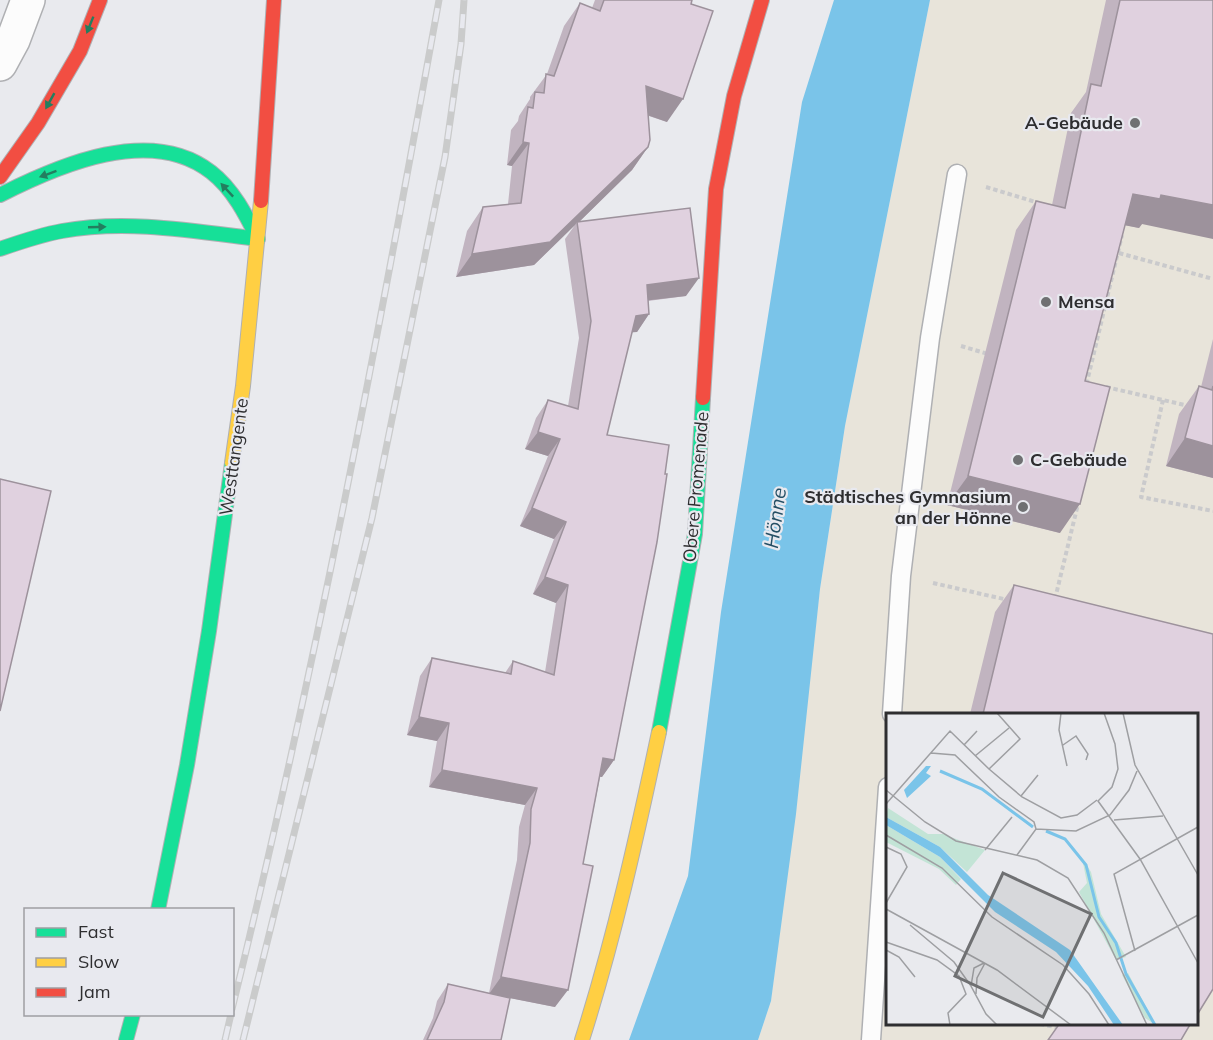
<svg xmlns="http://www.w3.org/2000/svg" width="1213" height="1040" font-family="Mulish,sans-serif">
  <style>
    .education { fill: #e8e4da; fill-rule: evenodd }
    .water { fill: #7ac4e9 }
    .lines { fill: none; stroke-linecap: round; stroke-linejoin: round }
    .lane-casing { stroke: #afb0b3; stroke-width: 21 }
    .street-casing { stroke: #afb0b3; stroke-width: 36 }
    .fast-casing { stroke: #afb0b3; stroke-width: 16 }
    .slow-casing { stroke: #afb0b3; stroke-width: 16 }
    .jam-casing { stroke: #afb0b3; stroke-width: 16 }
    .path { stroke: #cacacc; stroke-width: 4; stroke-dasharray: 4.5 3; stroke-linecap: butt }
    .lane { stroke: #fcfcfc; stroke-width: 18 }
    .street { stroke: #fcfcfc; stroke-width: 33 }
    .fast { stroke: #16e098; stroke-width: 14 }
    .slow { stroke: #ffcf43; stroke-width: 14 }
    .jam { stroke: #f24e42; stroke-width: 14 }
    .rail-casing { stroke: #cacbcb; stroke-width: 7 }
    .rail { stroke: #e8e9ef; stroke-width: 4.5; stroke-dasharray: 14; stroke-linecap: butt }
    .wall { fill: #c1b4c0 }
    .shaded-wall { fill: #9d929c }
    .building { fill: #e0d1df; stroke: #9d929c; stroke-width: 1.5 }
    .oneway { fill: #237e5f }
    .poi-dot { fill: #6f7072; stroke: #e8e9ef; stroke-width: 2 }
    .labels { text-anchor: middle; stroke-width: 4.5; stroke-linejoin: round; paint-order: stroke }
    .poi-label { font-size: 18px; font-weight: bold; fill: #2e2e30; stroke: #e8e9ef; text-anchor: end }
    .street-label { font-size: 18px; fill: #2e2e30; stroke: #e8e9ef }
    .water-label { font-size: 20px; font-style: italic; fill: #244f65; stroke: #e8e9ef }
    .inset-river { fill: none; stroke: #7ac4e9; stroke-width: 3 }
    .inset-road { fill: none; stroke: #9e9fa2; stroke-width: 1.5 }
    .view { fill: #6f7072; fill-opacity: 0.15; stroke: #6f7072; stroke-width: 3 }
    .inset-edge { fill: none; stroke: #2e2e30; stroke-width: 3 }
  </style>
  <rect width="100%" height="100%" fill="#e9eaee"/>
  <!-- education -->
  <path class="education" d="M 930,0 L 1213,0 L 1213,1040 L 758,1040 L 771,1001 L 820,589 L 845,426 ZM 888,714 L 1196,714 L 1196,1024 L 888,1024 Z"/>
  <!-- water -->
  <path class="water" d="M 834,0 L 930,0 L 845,426 L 820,589 L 796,814 L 771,1001 L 758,1040 L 629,1040 L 688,876 L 721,612 L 802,102 Z"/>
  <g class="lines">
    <defs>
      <path id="lane" d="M 892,714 L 901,576 L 930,338 L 957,174
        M 871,1040 L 888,787"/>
      <path id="street" d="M 0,64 L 13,40 L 28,0"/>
      <path id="fast" d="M 0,195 C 59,165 151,125 211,172 C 233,189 246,215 258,239
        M 0,249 C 20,242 40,235 62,231 C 126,219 194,231 258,239
        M 659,732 L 695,534 L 703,398
        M 158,910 L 187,765 L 209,631 L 232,463
        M 126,1040 L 133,1014"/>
      <path id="slow" d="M 232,463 L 243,386 L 261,201
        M 582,1040 C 614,939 637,836 659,732"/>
      <path id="jam" d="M 0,177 L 38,123 L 80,51 L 100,0
        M 261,201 L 274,0
        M 703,398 L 716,189 L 734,96 L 762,0"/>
    </defs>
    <!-- lane casing -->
    <use href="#lane" class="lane-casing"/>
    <!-- street casing -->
    <use href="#street" class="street-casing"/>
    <!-- fast casing -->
    <use href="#fast" class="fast-casing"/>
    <!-- slow casing -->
    <use href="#slow" class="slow-casing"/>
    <!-- jam casing -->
    <use href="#jam" class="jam-casing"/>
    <!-- path -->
    <path class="path" d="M 986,187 L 1039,203
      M 1119,253 L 1213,279
      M 961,346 L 988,354
      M 1085,382 L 1087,382 L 1122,235
      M 1106,387 L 1189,406
      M 1163,400 L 1141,497 L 1213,511
      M 933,583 L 1008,600
      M 1055,599 L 1078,504
      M 1040,1024 L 1060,1028"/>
    <!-- lane -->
    <use href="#lane" class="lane"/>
    <!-- street -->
    <use href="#street" class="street"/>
    <!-- fast -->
    <use href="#fast" class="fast"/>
    <!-- slow -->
    <use href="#slow" class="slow"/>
    <!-- jam -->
    <use href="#jam" class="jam"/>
    <defs>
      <path id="rail" d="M 232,1009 C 314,676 378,338 439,0
        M 225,1040 L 231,1014
        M 243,1040 L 372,518 L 445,157 L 461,44 L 464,0"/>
    </defs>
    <!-- rail casing -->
    <use href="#rail" class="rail-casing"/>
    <!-- rail -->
    <use href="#rail" class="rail"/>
  </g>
  <!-- wall -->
  <path class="wall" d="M 595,0 L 692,0 L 667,122 L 649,116 L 648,147 L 632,170 L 579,222 L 686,296 L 648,301 L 649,314 L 637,332 L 632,332 L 607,435 L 614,760 L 602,777 L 600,777 L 555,1007 L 510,998 L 501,1040 L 423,1040 L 433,1018 L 437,1001 L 448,984 L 489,993 L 517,860 L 519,827 L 525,805 L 429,787 L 437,741 L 407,735 L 420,676 L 432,658 L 505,673 L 513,661 L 545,672 L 556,603 L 533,594 L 554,539 L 520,526 L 548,456 L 525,449 L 536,418 L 548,400 L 568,406 L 579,338 L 565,239 L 575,225 L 534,265 L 456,277 L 467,231 L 483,207 L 508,204 L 512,166 L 507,165 L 511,130 L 518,121 L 519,116 L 530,99 L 530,97 L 547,74 L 564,26 L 580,3 L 592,8 Z
    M 1106,0 L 1213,0 L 1142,224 L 1139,228 L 1125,225 L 1085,381 L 1060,533 L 947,505 L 1016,230 L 1036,201 L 1052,205 L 1071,113 L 1086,92 Z
    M 1213,339 L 1213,478 L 1166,466 L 1179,414 L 1199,386 L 1201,387 Z
    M 1014,585 L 1197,714 L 970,714 L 995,612 Z"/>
  <!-- shaded-wall -->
  <path class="shaded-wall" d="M 646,86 L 683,99 L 667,122 L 630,109 Z
    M 523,142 L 529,143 L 512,166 L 507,165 Z
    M 648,147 L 632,170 L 578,223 L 577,222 L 575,225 L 534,265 L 456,277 L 472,254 Z
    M 1133,194 L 1161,195 L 1213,205 L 1213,239 L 1142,224 L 1139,228 L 1113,223 Z
    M 699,278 L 686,296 L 634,302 L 647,285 Z
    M 649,314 L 637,332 L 624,333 L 636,316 Z
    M 538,432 L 560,439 L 548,456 L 525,449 Z
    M 1185,438 L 1213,446 L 1213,478 L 1166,466 Z
    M 968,476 L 1080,504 L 1060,533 L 947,505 Z
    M 532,508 L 566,522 L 554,539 L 520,526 Z
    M 545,577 L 568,585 L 556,603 L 533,594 Z
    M 419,717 L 449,723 L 437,741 L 407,735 Z
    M 603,758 L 614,760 L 602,777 L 591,775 Z
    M 442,770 L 537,788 L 525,805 L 429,787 Z
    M 501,977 L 568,990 L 555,1007 L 489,994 Z"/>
  <!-- building -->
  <path class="building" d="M 604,0 L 692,0 L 691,4 L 713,11 L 683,99 L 646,86 L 650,140 L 648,147 L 550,242 L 472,254 L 483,207 L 521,203 L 529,143 L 523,142 L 528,107 L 533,108 L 535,92 L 544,93 L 546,74 L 554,76 L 580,3 L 600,11 Z
    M 1120,0 L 1213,0 L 1213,205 L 1161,195 L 1160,199 L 1133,194 L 1085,381 L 1110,387 L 1080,504 L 968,476 L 1036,201 L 1065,208 L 1091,84 L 1101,86 Z
    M 690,208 L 699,278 L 647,285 L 649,314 L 636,316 L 607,435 L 669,445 L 665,474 L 667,474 L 657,542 L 614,760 L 603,758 L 583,864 L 593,866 L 568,990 L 501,977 L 530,843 L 531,809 L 537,788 L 442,770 L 449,723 L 419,717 L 432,658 L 511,674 L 513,661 L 554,675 L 568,585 L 545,577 L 566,522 L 532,508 L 560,439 L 538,432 L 548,400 L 578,409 L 591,321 L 577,222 Z
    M 1199,386 L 1212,390 L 1213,386 L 1213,446 L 1185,438 Z
    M 0,479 L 51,491 L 0,711 Z
    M 1014,585 L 1213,634 L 1213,989 L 1197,1015 L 1197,714 L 983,714 Z
    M 448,984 L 510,998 L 501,1040 L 427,1040 L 444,1002 Z
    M 1060,1023 L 1191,1023 L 1181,1040 L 1048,1040 Z"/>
  <!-- one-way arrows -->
  <defs><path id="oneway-solid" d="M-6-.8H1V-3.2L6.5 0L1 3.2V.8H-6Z" transform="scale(1.5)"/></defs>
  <g class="oneway">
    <use href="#oneway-solid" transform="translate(90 25) rotate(112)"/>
    <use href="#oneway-solid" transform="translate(50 101) rotate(119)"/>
    <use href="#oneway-solid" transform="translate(48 174) rotate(160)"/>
    <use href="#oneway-solid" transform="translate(227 190) rotate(-133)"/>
    <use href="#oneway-solid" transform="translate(97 227) rotate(-2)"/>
  </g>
  <!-- markers -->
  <g class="poi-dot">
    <circle cx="1135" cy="123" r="6"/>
    <circle cx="1046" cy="302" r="6"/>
    <circle cx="1018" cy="460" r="6"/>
    <circle cx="1023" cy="507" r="6"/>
  </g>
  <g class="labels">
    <!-- poi labels -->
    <g class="poi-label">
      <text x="1123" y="129">A-Gebäude</text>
      <text x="1058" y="308" text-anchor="start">Mensa</text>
      <text x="1030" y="466" text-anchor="start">C-Gebäude</text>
      <text x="1011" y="503">Städtisches Gymnasium<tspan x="1011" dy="21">an der Hönne</tspan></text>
    </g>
    <!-- street labels -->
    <g class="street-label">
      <text transform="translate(234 457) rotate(-82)" y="6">Westtangente</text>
      <text transform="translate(696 487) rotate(-85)" y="6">Obere Promenade</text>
    </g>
    <!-- water labels -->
    <g class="water-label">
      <text transform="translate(775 518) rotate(-82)" y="7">Hönne</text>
    </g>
  </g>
  <!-- overview -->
  <g transform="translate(886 713)">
    <rect width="312" height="312" fill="#e9eaee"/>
    <path d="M 2,95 L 42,121 L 57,121 L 99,137 L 81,159 L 54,134 L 0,104 ZM 0,112 L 54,144 L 75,166 L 70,172 L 53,156 L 0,129 ZM 196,145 L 205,159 L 215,201 L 240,244 L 230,247 L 193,179 L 201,170 ZM 242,260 L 267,307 L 270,312 L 259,305 L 236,262 Z" fill="#c3e4d6"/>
    <path d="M 40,53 L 45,53 L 40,60 L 45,63 L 21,85 L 18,77 ZM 0,104 L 54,134 L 102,182 L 184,237 L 237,312 L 228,312 L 202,273 L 170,239 L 109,199 L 54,144 L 0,112 Z" fill="#7ac4e9"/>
    <path class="inset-river" d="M 54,58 L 96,76 L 147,114M 160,118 L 179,126 L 200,152 L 213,204 L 230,230 L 240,261 L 269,312"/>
    <path class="inset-road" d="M 175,0 L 173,17 L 181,53M 218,0 L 229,31 L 232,56 L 226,74 L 212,88 L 254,146 L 312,250M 237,0 L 249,52 L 312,162M 78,32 L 91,18M 177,32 L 190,23 L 202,41 L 200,47M 45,40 L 69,42 L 113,84 L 148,109 L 150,116M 89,43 L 123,15M 103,56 L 136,84 L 175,105 L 191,102 L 211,87M 0,77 L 39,109 L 70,128 L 151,147 L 182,165 L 218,220 L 261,312M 135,83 L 152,62M 0,91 L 64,18 L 103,56 L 134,26 L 111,0M 228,107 L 277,103M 0,122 L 56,155 L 106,204 L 177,252 L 203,281 L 223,312M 0,134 L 15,141 L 21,154 L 0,190M 99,137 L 126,104M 131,142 L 150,116 L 190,118 L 224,102 L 243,77 L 251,58M 0,196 L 111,257 L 185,312M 24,212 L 68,249 L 85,273M 0,229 L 51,247 L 73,263 L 80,281 L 62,300 L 64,312M 0,237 L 13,244 L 29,264M 249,238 L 228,161 L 312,114M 230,247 L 312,202M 98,250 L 88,255 L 85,273 L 100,301 L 111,312M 90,281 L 91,265 L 99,250"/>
    <path class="view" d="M 117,160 L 205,201 L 157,304 L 69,263 Z"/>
    <rect width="312" height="312" class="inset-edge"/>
  </g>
  <!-- legend -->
  <rect x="24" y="908" width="210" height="108" fill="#e8e9ef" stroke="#9e9ea3" stroke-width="1.5"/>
  <rect x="36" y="928" width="30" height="9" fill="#16e098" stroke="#9e9ea3" stroke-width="1.5"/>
  <text x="78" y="938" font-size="18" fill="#2e2e30">Fast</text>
  <rect x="36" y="958" width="30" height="9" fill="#ffcf43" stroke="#9e9ea3" stroke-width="1.5"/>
  <text x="78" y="968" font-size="18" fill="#2e2e30">Slow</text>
  <rect x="36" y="988" width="30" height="9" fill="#f24e42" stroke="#9e9ea3" stroke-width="1.5"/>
  <text x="78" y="998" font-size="18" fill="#2e2e30">Jam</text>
</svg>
